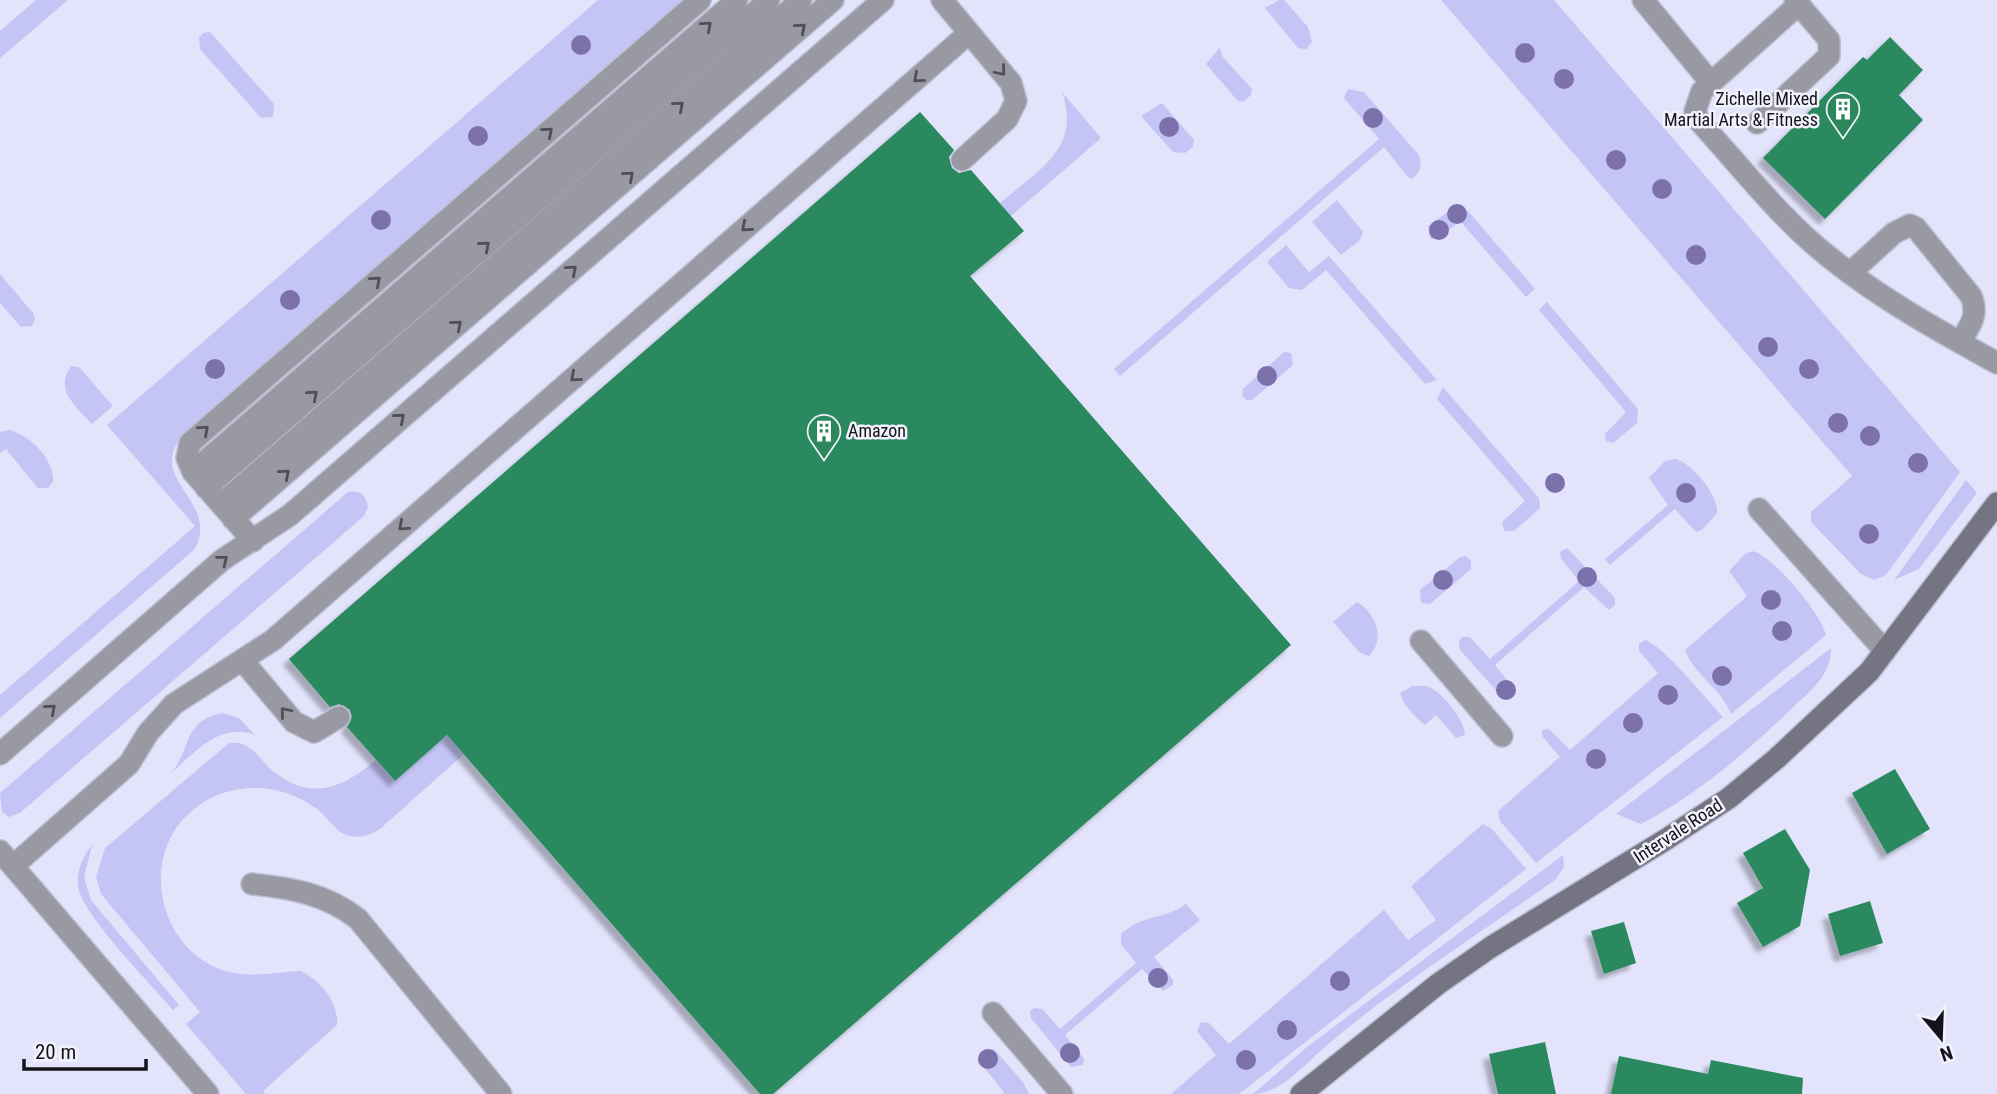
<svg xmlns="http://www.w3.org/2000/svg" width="1997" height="1094" font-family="'Roboto Condensed',sans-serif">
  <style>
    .green { fill: #c4c4f5 }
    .building { fill: #2b895e; filter: url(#shadow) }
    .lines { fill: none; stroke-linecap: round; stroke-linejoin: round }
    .lane-casing { stroke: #bebed4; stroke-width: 24 }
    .secondary-casing { stroke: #bebed4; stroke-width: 24 }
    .lane { stroke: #9999a3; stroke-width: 21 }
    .secondary { stroke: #747482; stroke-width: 21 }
    .tree { fill: #7d71ac }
    .oneway { stroke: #504f59 }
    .labels { text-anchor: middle; stroke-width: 5; stroke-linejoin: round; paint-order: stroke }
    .poi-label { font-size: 18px; fill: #14131c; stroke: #f2f2fc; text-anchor: end }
    .street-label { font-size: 18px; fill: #14131c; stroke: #f2f2fc }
  </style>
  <defs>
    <filter id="shadow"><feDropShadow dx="-6" dy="6" stdDeviation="2" flood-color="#0004"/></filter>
  </defs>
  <rect width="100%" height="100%" fill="#e3e4fc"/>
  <!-- green -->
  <path class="green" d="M 36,0 L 68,0 L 0,58 L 0,31 Z
    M 598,0 L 686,0 L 185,433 C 142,479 221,500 195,549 L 0,718 L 0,695 L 195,526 L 107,425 Z
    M 1279,0 L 1284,0 L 1308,27 L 1312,42 L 1306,49 L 1298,48 L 1265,8 Z
    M 1441,0 L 1554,0 L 1960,472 L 1886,575 L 1874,580 L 1861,574 L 1811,522 L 1811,512 L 1852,476 Z
    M 210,32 L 274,104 L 273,117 L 261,118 L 200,49 L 199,38 L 203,33 Z
    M 1220,47 L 1222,56 L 1252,89 L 1251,95 L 1243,102 L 1237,100 L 1206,64 Z
    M 1348,89 L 1364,92 L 1418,154 C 1423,165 1421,171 1412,179 L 1408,177 L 1384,147 L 1120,376 L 1114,369 L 1379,139 L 1344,98 Z
    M 1062,92 L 1101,138 L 1011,216 L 1000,203 C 1038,170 1082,149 1062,92 Z
    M 1162,103 L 1194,140 L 1193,147 L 1185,153 L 1173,152 L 1141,116 Z
    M 1337,200 L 1363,232 L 1360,240 L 1341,255 L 1312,222 Z
    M 1456,206 L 1468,211 L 1535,289 L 1526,297 L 1460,221 L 1438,239 L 1430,239 L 1428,226 Z
    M 1286,245 L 1309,272 L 1329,256 L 1437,380 L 1425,384 L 1326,270 L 1302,290 L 1289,288 L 1267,262 Z
    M 0,274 L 33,313 L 35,319 L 32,326 L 21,327 L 0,303 Z
    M 1547,302 L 1638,409 L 1637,423 L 1613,443 L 1606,441 L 1605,434 L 1626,412 L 1539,310 Z
    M 1284,352 L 1291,353 L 1293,365 L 1252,400 L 1246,400 L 1242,395 L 1243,389 Z
    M 71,366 L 79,367 L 113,406 L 92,424 C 76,406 54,391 71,366 Z
    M 1443,387 L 1539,498 L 1540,508 L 1514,531 L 1504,531 L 1502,522 L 1525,501 L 1437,399 Z
    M 9,430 C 30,435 55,460 53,482 L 48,488 L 38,488 L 6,449 L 0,453 L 0,432 Z
    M 1675,459 C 1692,462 1719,496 1717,513 L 1702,530 L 1696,532 L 1675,509 L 1610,565 L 1605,559 L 1668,505 L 1649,478 L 1665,461 Z
    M 1966,480 L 1977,493 L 1919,569 L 1894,580 Z
    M 348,492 C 361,490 366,496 368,507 L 364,516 L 20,813 L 9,817 L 2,812 L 0,793 Z
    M 1567,548 L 1615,598 L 1615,605 L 1609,610 L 1584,587 L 1495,665 L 1514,689 L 1508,697 L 1502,697 L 1460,650 L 1459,641 L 1462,637 L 1470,637 L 1490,659 L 1579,581 L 1561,559 L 1560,552 Z
    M 1752,551 C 1772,554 1822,615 1826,635 L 1731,714 C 1722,689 1694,675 1685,650 L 1747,596 L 1729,571 L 1745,554 Z
    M 1466,556 L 1471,561 L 1471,569 L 1430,604 L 1421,603 L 1420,590 L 1460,557 Z
    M 1357,602 C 1376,613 1386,639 1369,656 L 1359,652 L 1333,622 Z
    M 1645,640 C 1663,645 1708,701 1723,717 L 1536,863 L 1500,821 L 1498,811 L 1560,757 L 1542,736 L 1542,730 L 1549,729 L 1570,750 L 1658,673 L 1639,651 L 1639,644 Z
    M 1831,648 C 1831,658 1829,666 1824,674 C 1815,689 1799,701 1787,713 C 1743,755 1695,796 1641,824 L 1616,814 Z
    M 1412,686 C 1418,686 1424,685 1429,687 C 1442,692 1466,722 1465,735 L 1456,738 L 1436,715 L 1425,725 C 1414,716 1404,706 1400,693 Z
    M 222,713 L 239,718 L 255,735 C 220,722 196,752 171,773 C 192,749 182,721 222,713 Z
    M 447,735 L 464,754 L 380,829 C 371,835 361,838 350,836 C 336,833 328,817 317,809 C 281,782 229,780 194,809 C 140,852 155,941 217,968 C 246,980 271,972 301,971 C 321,981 339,1002 337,1025 L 263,1091 L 265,1094 L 246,1094 L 186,1024 L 200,1012 L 101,894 L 96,877 L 105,848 L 229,743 C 252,740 258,759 273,771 C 311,802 343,788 376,760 L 395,781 Z
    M 1483,824 L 1492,829 L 1526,869 L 1239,1094 L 1171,1094 L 1216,1055 L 1197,1031 L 1201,1022 L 1209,1023 L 1229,1044 L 1384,910 L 1408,940 L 1436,920 L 1411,886 Z
    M 92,845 L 84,877 L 91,900 L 179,1005 L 173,1010 C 153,986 79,912 78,885 C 77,870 83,856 92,845 Z
    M 1563,855 L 1564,867 L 1556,879 C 1480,934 1399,984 1327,1045 C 1307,1062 1281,1094 1253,1094 L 1307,1047 Z
    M 1186,904 L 1200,920 L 1154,957 L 1173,980 L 1173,985 L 1163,991 L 1142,969 L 1065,1035 L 1084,1059 L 1083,1065 L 1071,1067 L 1031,1018 L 1030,1011 L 1034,1008 L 1042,1009 L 1060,1029 L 1136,963 L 1121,944 L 1121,934 C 1142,914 1164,920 1186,904 Z
    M 994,1049 L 1023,1082 L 1029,1094 L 1002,1094 L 1004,1092 L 978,1060 L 980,1052 Z"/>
  <!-- building -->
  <path class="building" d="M 1890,37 L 1923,70 L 1899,95 L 1923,120 L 1825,219 L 1763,158 L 1863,57 L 1867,60 Z
    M 920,112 L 954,150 L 949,157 L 952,168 L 959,173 L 971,170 L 1024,231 L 970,276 L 1291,645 L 773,1094 L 760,1094 L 447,735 L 395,781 L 347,727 L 352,717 L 350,710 L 339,704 L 330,707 L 289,659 Z
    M 1895,769 L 1930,829 L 1887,854 L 1852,793 Z
    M 1785,829 L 1810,870 L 1800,926 L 1763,947 L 1737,903 L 1763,888 L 1743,853 Z
    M 1870,901 L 1883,943 L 1840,956 L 1828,914 Z
    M 1624,922 L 1636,963 L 1604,974 L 1591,931 Z
    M 1545,1042 L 1556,1094 L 1498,1094 L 1489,1054 Z
    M 1619,1056 L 1708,1074 L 1711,1060 L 1803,1078 L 1802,1094 L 1611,1094 Z"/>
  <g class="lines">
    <defs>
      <path id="lane" d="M 942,0 L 1011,83 L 1016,101 L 1007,119 L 962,160
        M 1643,0 L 1711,83
        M 1799,4 L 1702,91 L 1695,111 L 1699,121 C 1741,167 1780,218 1829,257 C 1881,299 1939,331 1997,363
        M 1757,123 L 1829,56 L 1829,40 L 1795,0
        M 1850,273 L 1894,233 L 1910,225 L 1916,228 L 1971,296 C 1979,315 1970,326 1960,342
        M 193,472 L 737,0
        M 206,488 L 769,0
        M 221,504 L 801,0
        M 1759,509 L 1885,651
        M 233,519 L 833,0
        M 253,541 L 193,472 L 187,458 L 190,443 L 700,0
        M 1421,641 L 1502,736
        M 243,661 L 294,722 L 314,732 L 339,717
        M 0,754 L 222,560 L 290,515 L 883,0
        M 0,851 L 208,1094
        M 13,866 L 129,764 L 148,733 L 174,704 L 273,640 L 969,33
        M 252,884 C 292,888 326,894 358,919 L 501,1094
        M 993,1013 L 1062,1094"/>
      <path id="secondary" d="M 1301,1094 L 1438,984 L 1491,947 L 1665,840 L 1729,798 L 1776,759 L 1869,672 L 1997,503"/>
    </defs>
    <!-- lane casing -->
    <use href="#lane" class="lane-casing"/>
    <!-- secondary casing -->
    <use href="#secondary" class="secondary-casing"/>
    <!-- lane -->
    <use href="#lane" class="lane"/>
    <!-- secondary -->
    <use href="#secondary" class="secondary"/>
  </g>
  <!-- trees -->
  <g class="tree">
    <circle cx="581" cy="45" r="10"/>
    <circle cx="1525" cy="53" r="10"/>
    <circle cx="1564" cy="79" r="10"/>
    <circle cx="1373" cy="118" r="10"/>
    <circle cx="1169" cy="127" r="10"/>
    <circle cx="478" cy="136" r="10"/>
    <circle cx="1616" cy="160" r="10"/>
    <circle cx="1662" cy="189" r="10"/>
    <circle cx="1457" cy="214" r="10"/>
    <circle cx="381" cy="220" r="10"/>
    <circle cx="1439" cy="230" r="10"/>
    <circle cx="1696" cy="255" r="10"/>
    <circle cx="290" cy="300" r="10"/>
    <circle cx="1768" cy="347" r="10"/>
    <circle cx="215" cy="369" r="10"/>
    <circle cx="1809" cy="369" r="10"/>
    <circle cx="1267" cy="376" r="10"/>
    <circle cx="1838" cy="423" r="10"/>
    <circle cx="1870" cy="436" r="10"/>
    <circle cx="1918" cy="463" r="10"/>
    <circle cx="1555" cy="483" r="10"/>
    <circle cx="1686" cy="493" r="10"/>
    <circle cx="1869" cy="534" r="10"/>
    <circle cx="1587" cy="577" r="10"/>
    <circle cx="1443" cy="580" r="10"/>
    <circle cx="1771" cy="600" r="10"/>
    <circle cx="1782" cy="631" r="10"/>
    <circle cx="1722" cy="676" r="10"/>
    <circle cx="1506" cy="690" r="10"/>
    <circle cx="1668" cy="695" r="10"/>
    <circle cx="1633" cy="723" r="10"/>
    <circle cx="1596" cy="759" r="10"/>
    <circle cx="1158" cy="978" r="10"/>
    <circle cx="1340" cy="981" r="10"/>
    <circle cx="1287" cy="1030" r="10"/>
    <circle cx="1070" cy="1053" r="10"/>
    <circle cx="988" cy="1059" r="10"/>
    <circle cx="1246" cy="1060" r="10"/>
  </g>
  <!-- one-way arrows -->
  <defs><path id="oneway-chevron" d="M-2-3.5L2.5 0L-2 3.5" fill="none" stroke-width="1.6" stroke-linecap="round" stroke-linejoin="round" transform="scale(1.75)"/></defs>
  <g class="oneway">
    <use href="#oneway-chevron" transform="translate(707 26) rotate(-41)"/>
    <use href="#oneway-chevron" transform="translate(801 28) rotate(-41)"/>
    <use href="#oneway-chevron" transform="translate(1001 71) rotate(50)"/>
    <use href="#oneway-chevron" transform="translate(918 78) rotate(139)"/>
    <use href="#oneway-chevron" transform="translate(679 106) rotate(-41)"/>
    <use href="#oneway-chevron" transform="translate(548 132) rotate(-41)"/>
    <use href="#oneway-chevron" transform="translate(629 176) rotate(-41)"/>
    <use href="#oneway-chevron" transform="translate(746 227) rotate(139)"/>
    <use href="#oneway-chevron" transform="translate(485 246) rotate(-41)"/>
    <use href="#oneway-chevron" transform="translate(572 270) rotate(-41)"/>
    <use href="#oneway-chevron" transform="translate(376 281) rotate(-41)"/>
    <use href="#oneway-chevron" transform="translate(457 325) rotate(-41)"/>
    <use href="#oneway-chevron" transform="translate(575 377) rotate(139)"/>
    <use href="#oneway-chevron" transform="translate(313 395) rotate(-41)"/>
    <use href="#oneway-chevron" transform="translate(400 418) rotate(-41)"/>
    <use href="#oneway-chevron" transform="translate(204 430) rotate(-42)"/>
    <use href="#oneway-chevron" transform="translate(285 474) rotate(-41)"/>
    <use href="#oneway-chevron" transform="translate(403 526) rotate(139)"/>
    <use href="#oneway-chevron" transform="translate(223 560) rotate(-38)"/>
    <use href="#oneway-chevron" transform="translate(51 709) rotate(-41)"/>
    <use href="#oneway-chevron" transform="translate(285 712) rotate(-130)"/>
  </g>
  <!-- icons -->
  <defs>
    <symbol id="building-pin" viewBox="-11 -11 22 30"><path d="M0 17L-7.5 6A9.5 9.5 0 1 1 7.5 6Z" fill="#2c875d" stroke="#f2f2fc"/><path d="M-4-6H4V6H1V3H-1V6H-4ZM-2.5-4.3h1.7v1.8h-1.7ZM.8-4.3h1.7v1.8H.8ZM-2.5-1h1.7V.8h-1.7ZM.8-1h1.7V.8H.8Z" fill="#fff"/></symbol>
  </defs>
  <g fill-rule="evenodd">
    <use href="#building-pin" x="1824" y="90" width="38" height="52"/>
    <use href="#building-pin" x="805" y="412" width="38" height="52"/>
  </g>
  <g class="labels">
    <!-- poi labels -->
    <g class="poi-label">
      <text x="1818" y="105">Zichelle Mixed<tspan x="1818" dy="21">Martial Arts &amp; Fitness</tspan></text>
      <text x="848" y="437" text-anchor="start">Amazon</text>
    </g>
    <!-- street labels -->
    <g class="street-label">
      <text transform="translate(1678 831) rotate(-33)" y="6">Intervale Road</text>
    </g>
  </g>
  <!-- north arrow -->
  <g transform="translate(1941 1038) rotate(161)" stroke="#f2f2fc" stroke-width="5" paint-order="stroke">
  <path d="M0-5L12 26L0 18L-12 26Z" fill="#14131c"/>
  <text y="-10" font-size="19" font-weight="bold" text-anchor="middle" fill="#14131c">N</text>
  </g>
  <!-- scale -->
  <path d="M24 1059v10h122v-10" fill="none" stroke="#14131c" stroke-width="3.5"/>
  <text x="35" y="1059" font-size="21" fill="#14131c" stroke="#f2f2fc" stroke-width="5" paint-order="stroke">20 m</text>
</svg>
